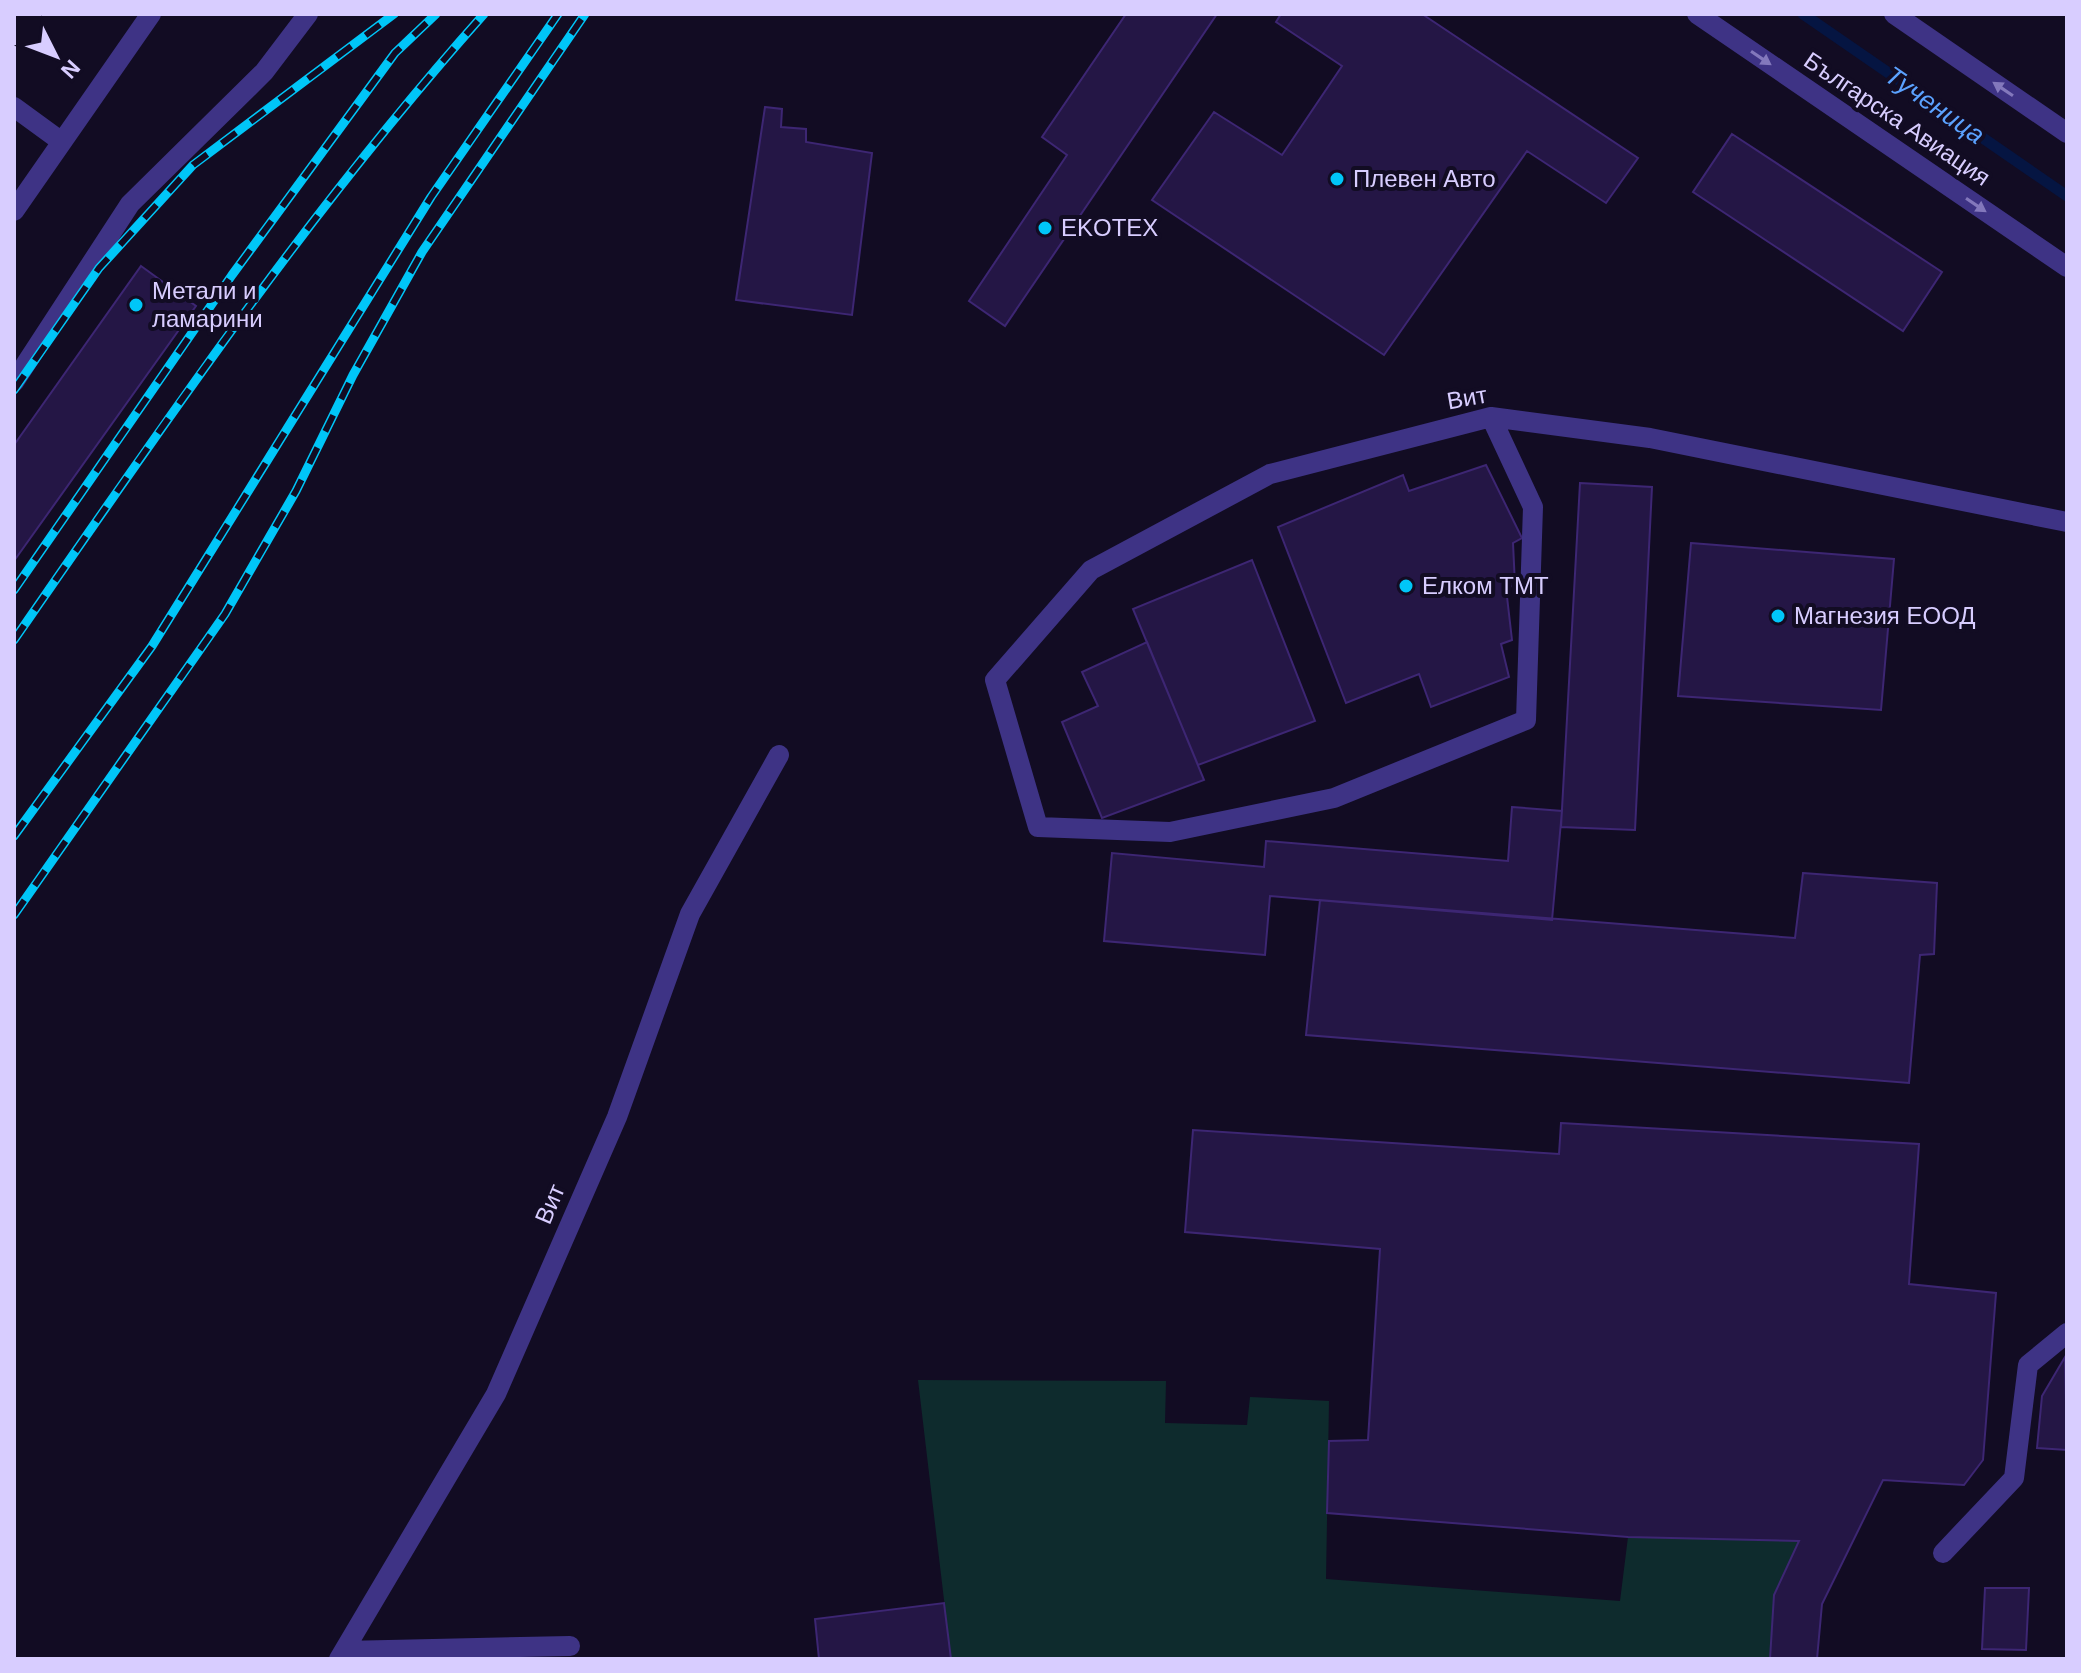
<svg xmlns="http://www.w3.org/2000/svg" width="2081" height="1673" font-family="Arial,sans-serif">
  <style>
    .green { fill: #0e2b2d }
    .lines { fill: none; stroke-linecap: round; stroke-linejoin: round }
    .stream { stroke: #051542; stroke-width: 11 }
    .building { fill: #241645; stroke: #3d2673; stroke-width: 2 }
    .minor { stroke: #3e3385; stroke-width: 20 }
    .rail-casing { stroke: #00c6f8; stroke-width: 9 }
    .rail { stroke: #120c23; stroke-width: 6; stroke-dasharray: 18; stroke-linecap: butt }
    .oneway { fill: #8378bc }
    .poi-dot { fill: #00c6f8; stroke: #120c23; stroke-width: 3 }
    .labels { text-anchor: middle; stroke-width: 8; stroke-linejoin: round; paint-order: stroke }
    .street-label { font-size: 24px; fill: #d8cdff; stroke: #120c23 }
    .poi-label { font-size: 24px; fill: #d8cdff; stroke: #120c23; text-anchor: start }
    .water-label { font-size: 26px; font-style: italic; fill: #5ba2ff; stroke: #120c23 }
  </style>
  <rect width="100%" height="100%" fill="#120c23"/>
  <!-- green -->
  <path class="green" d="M 918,1380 L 1166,1381 L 1165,1423 L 1247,1425 L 1250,1397 L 1329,1401 L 1326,1579 L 1620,1601 L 1628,1537 L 1799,1541 L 1774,1595 L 1770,1659 L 951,1659 Z"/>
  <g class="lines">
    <!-- stream -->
    <path class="stream" d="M 1803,14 L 2067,196"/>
  </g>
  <!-- building -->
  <path class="building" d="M 1126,14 L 1217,14 L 1005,326 L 969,301 L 1067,155 L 1042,137 Z
    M 1281,14 L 1422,14 L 1638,158 L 1606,203 L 1527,151 L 1384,355 L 1152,200 L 1214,112 L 1282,155 L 1342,66 L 1276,22 Z
    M 765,107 L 782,109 L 781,127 L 806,129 L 806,142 L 872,153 L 852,315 L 736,300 Z
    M 1732,134 L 1942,272 L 1903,331 L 1693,192 Z
    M 141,266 L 196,306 L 14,561 L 14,445 Z
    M 1486,465 L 1522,538 L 1513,543 L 1515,585 L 1506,588 L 1512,640 L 1501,644 L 1509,677 L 1431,707 L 1419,674 L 1346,703 L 1278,527 L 1403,475 L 1409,491 Z
    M 1580,483 L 1652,487 L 1635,830 L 1561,827 Z
    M 1691,543 L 1894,559 L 1881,710 L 1678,696 Z
    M 1252,560 L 1315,721 L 1198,765 L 1133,609 Z
    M 1147,642 L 1204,780 L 1102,818 L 1062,722 L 1098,706 L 1082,672 Z
    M 1512,807 L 1562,811 L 1552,920 L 1270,896 L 1265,955 L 1104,941 L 1112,853 L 1264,867 L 1266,841 L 1508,861 Z
    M 1803,873 L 1937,883 L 1934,954 L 1920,955 L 1909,1083 L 1306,1035 L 1320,900 L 1795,938 Z
    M 1561,1123 L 1919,1144 L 1909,1284 L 1996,1293 L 1983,1460 L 1964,1485 L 1883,1480 L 1822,1604 L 1817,1659 L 1770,1659 L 1774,1595 L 1799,1541 L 1628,1537 L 1327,1513 L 1329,1441 L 1368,1440 L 1380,1249 L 1185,1232 L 1193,1130 L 1559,1154 Z
    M 2065,1357 L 2067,1450 L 2037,1448 L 2042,1396 Z
    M 1985,1588 L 2029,1588 L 2026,1650 L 1982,1649 Z
    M 944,1603 L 951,1659 L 819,1659 L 815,1619 Z"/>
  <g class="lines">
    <!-- minor -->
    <path class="minor" d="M 1697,14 L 2067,267
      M 1894,14 L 2067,133
      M 14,107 L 62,142
      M 14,211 L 151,14
      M 14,382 L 130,204 L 264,72 L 308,14
      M 1491,417 L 1533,507 L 1526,720 L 1334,798 L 1170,832 L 1038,827 L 995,680 L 1091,570 L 1270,474 L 1491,417 L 1650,438 L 2067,522
      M 1943,1553 L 2014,1478 L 2028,1365 L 2067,1333
      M 344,1651 L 570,1646
      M 339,1659 L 496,1394 L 617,1117 L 690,914 L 779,755"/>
    <defs>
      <path id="rail" d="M 14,390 L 99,268 L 193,165 L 394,14
        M 14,590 L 232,275 L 395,53 L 436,14
        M 14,640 C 163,425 310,209 484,14
        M 14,836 L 152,646 L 431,197 L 558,14
        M 14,915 L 225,614 L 296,491 L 353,375 L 422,252 L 585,14"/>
    </defs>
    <!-- rail casing -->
    <use href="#rail" class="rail-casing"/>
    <!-- rail -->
    <use href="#rail" class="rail"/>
  </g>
  <!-- one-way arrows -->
  <defs><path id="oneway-solid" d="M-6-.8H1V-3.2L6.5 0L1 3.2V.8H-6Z" transform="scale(2)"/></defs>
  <g class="oneway">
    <use href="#oneway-solid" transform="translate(1761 58) rotate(34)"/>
    <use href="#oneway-solid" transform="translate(2003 89) rotate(-146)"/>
    <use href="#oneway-solid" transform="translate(1976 205) rotate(34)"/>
  </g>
  <!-- markers -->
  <g class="poi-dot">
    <circle cx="1337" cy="179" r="8"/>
    <circle cx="1045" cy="228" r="8"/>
    <circle cx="136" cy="305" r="8"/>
    <circle cx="1406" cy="586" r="8"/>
    <circle cx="1778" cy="616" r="8"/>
  </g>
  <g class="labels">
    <!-- street labels -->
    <g class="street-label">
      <text transform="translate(1897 119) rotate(34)" y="8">Българска Авиация</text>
      <text transform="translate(1467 398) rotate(-10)" y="8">Вит</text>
      <text transform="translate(550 1204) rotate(-67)" y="8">Вит</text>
    </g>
    <!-- poi labels -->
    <g class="poi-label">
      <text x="1353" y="187">Плевен Авто</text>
      <text x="1061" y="236">EKOTEX</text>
      <text x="152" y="299">Метали и<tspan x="152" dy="28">ламарини</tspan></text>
      <text x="1422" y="594">Елком ТМТ</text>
      <text x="1794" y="624">Магнезия ЕООД</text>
    </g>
    <!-- water labels -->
    <g class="water-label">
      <text transform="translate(1935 105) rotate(35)" y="9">Тученица</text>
    </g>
  </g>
  <!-- border -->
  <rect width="2081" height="1673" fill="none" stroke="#d8cdff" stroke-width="32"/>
  <!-- north arrow -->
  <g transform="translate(56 56) rotate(132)" stroke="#120c23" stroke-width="6" paint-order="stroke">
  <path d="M0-6L14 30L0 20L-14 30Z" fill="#d8cdff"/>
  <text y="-12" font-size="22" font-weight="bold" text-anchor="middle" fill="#d8cdff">N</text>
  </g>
</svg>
